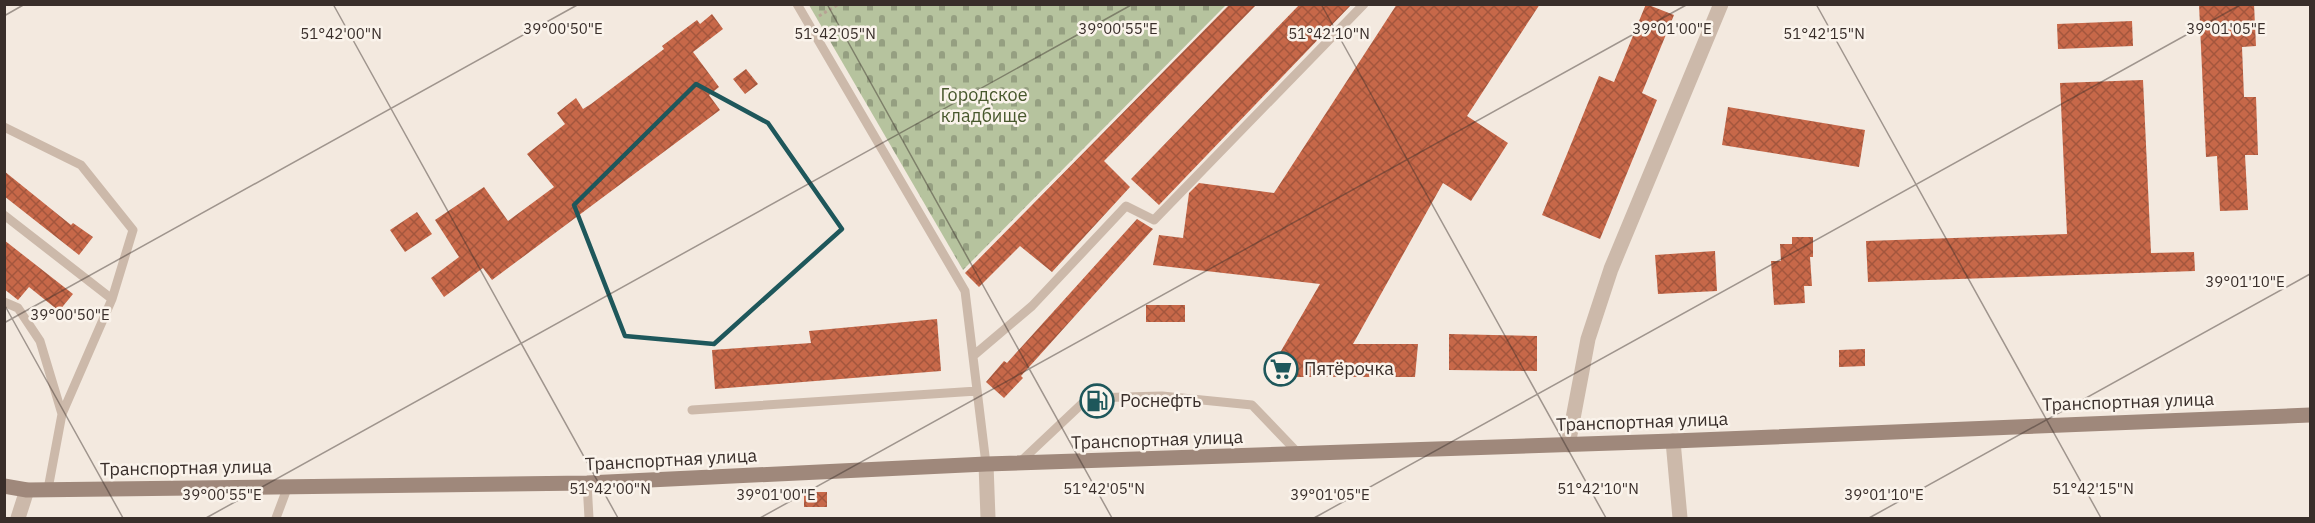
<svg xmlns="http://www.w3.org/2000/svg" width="2315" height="523" font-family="'IBM Plex Sans',sans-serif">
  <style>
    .cemetery { fill: url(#cemetery-stones) }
    .building { fill: url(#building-cross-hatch) }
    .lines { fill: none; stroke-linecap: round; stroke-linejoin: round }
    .path { stroke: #b7a394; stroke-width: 3; stroke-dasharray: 3 3; stroke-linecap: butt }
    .service { stroke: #ccb9aa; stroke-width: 9 }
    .minor { stroke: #ccb9aa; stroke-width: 15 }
    .tertiary { stroke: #ccb9aa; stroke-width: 15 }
    .secondary { stroke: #9f887b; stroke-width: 15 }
    .marked { fill: none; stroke: #1e575b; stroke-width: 4.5; stroke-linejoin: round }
    .ticks { fill: none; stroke: #392e2a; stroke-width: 1.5; stroke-opacity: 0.45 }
    .labels { text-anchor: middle; stroke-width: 5; stroke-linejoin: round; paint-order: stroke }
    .park-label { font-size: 18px; fill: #48582d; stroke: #faf3eb }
    .poi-label { font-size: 18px; fill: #392e2a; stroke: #faf3eb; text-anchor: start }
    .street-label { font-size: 18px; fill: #392e2a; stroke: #faf3eb }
    .ticks-label { font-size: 15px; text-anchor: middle; fill: #392e2a; stroke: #faf3eb; stroke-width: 5; stroke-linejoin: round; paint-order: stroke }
  </style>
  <defs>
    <pattern id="cemetery-stones" width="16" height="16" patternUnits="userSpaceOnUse" patternTransform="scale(1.5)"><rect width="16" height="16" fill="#b6c39e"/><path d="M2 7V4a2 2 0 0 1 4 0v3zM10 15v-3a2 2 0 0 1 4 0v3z" fill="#959f81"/></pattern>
    <pattern id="building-cross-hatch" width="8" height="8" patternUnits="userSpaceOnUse" patternTransform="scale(1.5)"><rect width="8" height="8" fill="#c76849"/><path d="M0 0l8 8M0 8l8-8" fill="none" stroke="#a3563d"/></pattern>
  </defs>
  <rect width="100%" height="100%" fill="#f3e9df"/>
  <!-- cemetery -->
  <path class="cemetery" d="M 809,5 L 1226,5 L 963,270 Z"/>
  <!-- building -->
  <path class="building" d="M 1230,4 L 1257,4 L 1104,161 L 1130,187 L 1052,272 L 1020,246 L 979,287 L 965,273 Z
    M 1300,4 L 1352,4 L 1159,205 L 1131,179 Z
    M 1397,4 L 1540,4 L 1467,116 L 1508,143 L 1471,201 L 1443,183 L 1353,344 L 1418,344 L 1415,377 L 1273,377 L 1274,363 L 1320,284 L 1153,265 L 1159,235 L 1183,238 L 1189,193 L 1199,183 L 1274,193 Z
    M 1646,4 L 1674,15 L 1642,93 L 1657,100 L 1600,239 L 1542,215 L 1599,76 L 1614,82 Z
    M 2199,4 L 2254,4 L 2256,46 L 2242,47 L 2244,97 L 2256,97 L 2258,155 L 2245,155 L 2248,210 L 2220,211 L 2217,156 L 2206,157 Z
    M 712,14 L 723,29 L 693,52 L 719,87 L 709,95 L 720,110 L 492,280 L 483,268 L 444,297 L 431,278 L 459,257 L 435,220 L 484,187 L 508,221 L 554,187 L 527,154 L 565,124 L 557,113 L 576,98 L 583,109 L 591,104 L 664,49 L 662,46 L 697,20 L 700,24 Z
    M 2132,21 L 2133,46 L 2058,49 L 2057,24 Z
    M 746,69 L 758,84 L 745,94 L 733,79 Z
    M 2143,80 L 2151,253 L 2194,252 L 2195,271 L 1868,282 L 1866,241 L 2067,234 L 2060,83 Z
    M 1728,107 L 1865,130 L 1859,167 L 1722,145 Z
    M 4,171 L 71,225 L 73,223 L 93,237 L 79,255 L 4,196 Z
    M 417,212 L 432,234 L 405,252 L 390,230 Z
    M 1137,219 L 1153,229 L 1021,376 L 1023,378 L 1004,398 L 986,382 L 1004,361 L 1007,363 Z
    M 1792,237 L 1813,237 L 1813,257 L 1810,257 L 1812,286 L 1804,286 L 1805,303 L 1774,305 L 1771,261 L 1781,261 L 1780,244 L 1792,244 Z
    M 4,240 L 73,294 L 59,311 L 29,287 L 18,300 L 4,289 Z
    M 1715,251 L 1717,291 L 1658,294 L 1655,255 Z
    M 1146,305 L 1185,305 L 1185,322 L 1146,322 Z
    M 937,319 L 941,371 L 715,389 L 712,350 L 811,343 L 809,331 Z
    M 1449,334 L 1537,336 L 1537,371 L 1449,370 Z
    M 1865,349 L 1865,366 L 1839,367 L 1839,350 Z
    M 804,492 L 827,492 L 827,507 L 804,507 Z"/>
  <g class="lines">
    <!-- path -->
    <path class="path" d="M 819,16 L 839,4"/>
    <!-- service -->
    <path class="service" d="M 797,4 L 965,291 L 986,464
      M 4,127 L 81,165 L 133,230 L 112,299 L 62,414 L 48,489
      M 4,215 L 112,299
      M 4,302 L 18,308 L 40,341 L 62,414
      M 973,356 L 1032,306 L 1126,206 L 1154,220 L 1364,4
      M 692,410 L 977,391
      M 1019,463 L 1088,398 L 1162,396 L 1252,405 L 1299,454
      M 587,483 L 589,518
      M 276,518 L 288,486"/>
    <!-- minor -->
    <path class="minor" d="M 1673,441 L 1680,518
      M 1568,445 L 1588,339 L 1611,269 L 1721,4"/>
    <!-- tertiary -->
    <path class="tertiary" d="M 986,464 L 988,518
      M 18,518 L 27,490"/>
    <!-- secondary -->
    <path class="secondary" d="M 4,486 L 27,490 L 587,483 L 986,464 L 1673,441 L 2310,415"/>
  </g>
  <!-- marked area -->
  <path class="marked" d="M 696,84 L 768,123 L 842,229 L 714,344 L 625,336 L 574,205 Z"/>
  <!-- ticks -->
  <path class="ticks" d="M 333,4 L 618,518M 827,4 L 1112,518M 1321,4 L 1606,518M 1816,4 L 2101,518M 2310,4 L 2310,5M 4,16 L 25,4M 4,304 L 123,518M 4,323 L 579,4M 206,518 L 1133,4M 760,518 L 1688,4M 1314,518 L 2242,4M 1869,518 L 2310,274"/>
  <!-- icons -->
  <defs>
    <symbol id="supermarket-ring" viewBox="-11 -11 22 22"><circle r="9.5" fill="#faf3eb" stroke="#1e575b" stroke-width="1.5"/><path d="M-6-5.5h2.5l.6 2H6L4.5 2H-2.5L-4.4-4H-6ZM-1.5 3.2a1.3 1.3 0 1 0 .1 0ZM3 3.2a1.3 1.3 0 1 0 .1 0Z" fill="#1e575b"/></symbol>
    <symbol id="fuel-ring" viewBox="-11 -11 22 22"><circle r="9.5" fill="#faf3eb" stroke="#1e575b" stroke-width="1.5"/><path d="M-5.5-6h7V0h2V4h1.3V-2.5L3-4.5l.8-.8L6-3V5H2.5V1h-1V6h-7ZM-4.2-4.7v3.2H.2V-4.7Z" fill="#1e575b"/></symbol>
  </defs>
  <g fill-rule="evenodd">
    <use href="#supermarket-ring" x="1262" y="350" width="38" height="38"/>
    <use href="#fuel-ring" x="1078" y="382" width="38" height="38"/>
  </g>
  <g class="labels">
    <!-- park labels -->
    <g class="park-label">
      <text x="984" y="101">Городское<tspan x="984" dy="21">кладбище</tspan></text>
    </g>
    <!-- poi labels -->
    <g class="poi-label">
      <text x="1304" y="375">Пятёрочка</text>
      <text x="1120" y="407">Роснефть</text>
    </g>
    <!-- street labels -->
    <g class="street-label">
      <text transform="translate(2128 402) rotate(-2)" y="6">Транспортная улица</text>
      <text transform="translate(1642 422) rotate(-2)" y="6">Транспортная улица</text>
      <text transform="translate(1157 440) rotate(-2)" y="6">Транспортная улица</text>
      <text transform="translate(671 460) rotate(-3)" y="6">Транспортная улица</text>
      <text transform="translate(186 468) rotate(-1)" y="6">Транспортная улица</text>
    </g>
  </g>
  <g class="ticks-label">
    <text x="563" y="34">39°00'50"E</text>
    <text x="1118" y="34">39°00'55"E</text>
    <text x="1672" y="34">39°01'00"E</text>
    <text x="2226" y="34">39°01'05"E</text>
    <text x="341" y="39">51°42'00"N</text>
    <text x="835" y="39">51°42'05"N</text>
    <text x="1329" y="39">51°42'10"N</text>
    <text x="1824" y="39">51°42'15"N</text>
    <text x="2245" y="287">39°01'10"E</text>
    <text x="70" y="320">39°00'50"E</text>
    <text x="610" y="494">51°42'00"N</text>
    <text x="1104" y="494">51°42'05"N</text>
    <text x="1598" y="494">51°42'10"N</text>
    <text x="2093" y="494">51°42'15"N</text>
    <text x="222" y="500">39°00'55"E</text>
    <text x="776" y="500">39°01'00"E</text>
    <text x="1330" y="500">39°01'05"E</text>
    <text x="1884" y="500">39°01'10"E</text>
  </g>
  <!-- border -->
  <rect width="2315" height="523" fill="none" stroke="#392e2a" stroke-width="12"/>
</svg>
